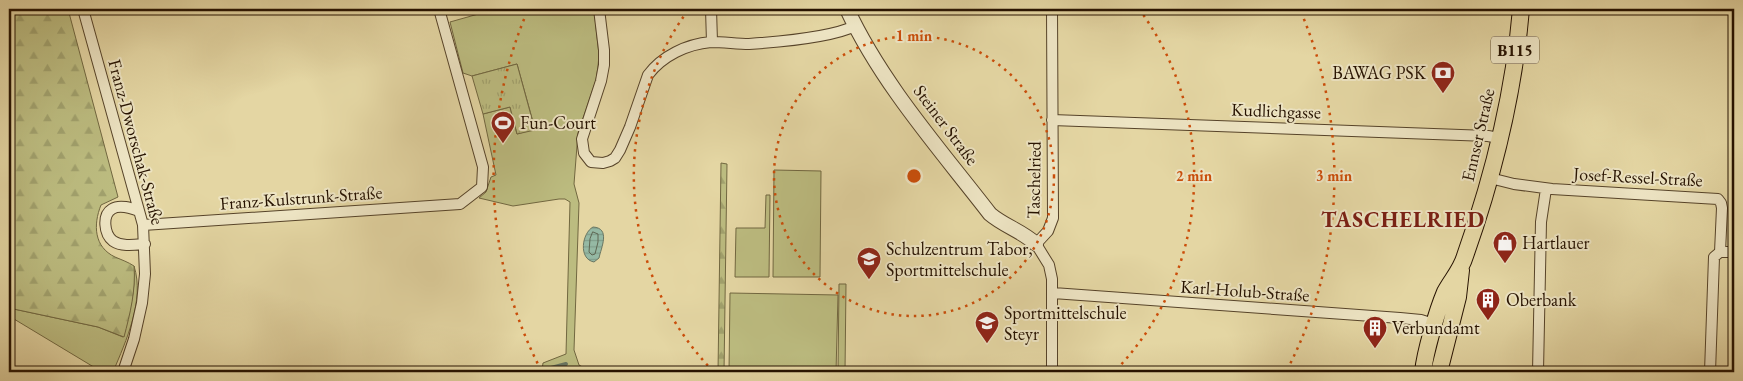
<svg xmlns="http://www.w3.org/2000/svg" width="1743" height="381" font-family="'EB Garamond',serif">
  <style>
    .green { fill: #bcbc80; stroke: #716740 }
    .forest { fill: url(#forest-firs); stroke: #716740 }
    .park { fill: url(#park-tufts); stroke: #716740 }
    .water { fill: url(#water-rules); stroke: #697662 }
    .lines { fill: none; stroke-linecap: round; stroke-linejoin: round }
    .shore { stroke: #5e6652; stroke-width: 1 }
    .stream { stroke: #697662; stroke-width: 4 }
    .minor-casing { stroke: #564329; stroke-width: 12 }
    .tertiary-casing { stroke: #564329; stroke-width: 16 }
    .primary-casing { stroke: #261200; stroke-width: 18 }
    .minor { stroke: #ede4c3; stroke-width: 10 }
    .tertiary { stroke: #ede4c3; stroke-width: 14 }
    .primary { stroke: #e4d6a3; stroke-width: 16 }
    .ring { fill: none; stroke: #cb4e0a; stroke-width: 2.5; stroke-dasharray: 2.5 5 }
    .labels { text-anchor: middle; stroke-width: 4; stroke-linejoin: round; paint-order: stroke }
    .shield { fill: #ede4c3; stroke: #62513a; stroke-width: 1 }
    .shield-label { font-size: 16px; font-weight: bold; fill: #261200 }
    .poi-label { font-size: 18px; fill: #261200; stroke: #ede4c3; text-anchor: start }
    .street-label { font-size: 18px; fill: #261200; stroke: #ede4c3 }
    .district-label { font-size: 22px; font-weight: bold; letter-spacing: 1px; fill: #7a1f14; stroke: #ede4c3 }
    .centre { fill: #cb4e0a; stroke: #ede4c3; stroke-width: 2.5 }
    .ring-label { font-size: 15px; text-anchor: middle; font-weight: bold; fill: #cb4e0a; stroke: #ede4c3; stroke-width: 4; stroke-linejoin: round; paint-order: stroke }
  </style>
  <defs>
    <pattern id="forest-firs" width="22" height="20" patternUnits="userSpaceOnUse" patternTransform="scale(1.25)"><rect width="22" height="20" fill="#bcbc80"/><path d="M5 1l3.5 6h-7zM16 11l3.5 6h-7z" fill="#a1a16d"/></pattern>
    <pattern id="park-tufts" width="24" height="20" patternUnits="userSpaceOnUse" patternTransform="scale(1.25)"><rect width="24" height="20" fill="#bcbc80"/><path d="M3 7l-1-3M5 7V3M7 7l1-3M15 17l-1-3M17 17v-4M19 17l1-3" fill="none" stroke="#a1a16d"/></pattern>
    <pattern id="water-rules" width="6" height="5" patternUnits="userSpaceOnUse" patternTransform="scale(1.25)"><rect width="6" height="5" fill="#95b9a4"/><path d="M0 2.5h6" fill="none" stroke="#809e8b"/></pattern>
  </defs>
  <rect width="100%" height="100%" fill="#e4d6a3"/>
  <filter id="stains"><feTurbulence type="fractalNoise" baseFrequency=".004" numOctaves="4"/><feColorMatrix values="0 0 0 0 .2 0 0 0 0 .09 0 0 0 0 .02 0 0 0 .5 -.17"/></filter>
  <radialGradient id="worn" r=".72"><stop offset=".6" stop-color="#630" stop-opacity="0"/><stop offset="1" stop-color="#630" stop-opacity=".3"/></radialGradient>
  <!-- green -->
  <path class="green" d="M 496,9 L 594,9 L 599,55 L 598,66 L 596,80 L 578,133 L 574,184 L 579,203 L 574,350 L 579,365 L 586,369 L 600,372 L 544,372 L 542,370 L 543,363 L 566,354 L 570,202 L 565,199 L 559,199 L 513,206 L 479,198 L 486,192 L 491,177 L 496,175 L 483,114 L 510,107 L 517,134 L 535,129 L 517,64 L 472,76 L 463,73 L 450,22 Z
    M 774,170 L 821,171 L 820,277 L 773,277 Z
    M 766,195 L 770,195 L 769,277 L 735,277 L 736,228 L 765,228 Z
    M 134,266 C 145,300 126,341 113,372 L 102,372 L 9,316 L 9,308 L 98,327 L 123,337 C 129,314 136,290 134,266 Z
    M 839,284 L 846,284 L 845,372 L 838,372 Z
    M 730,293 L 838,295 L 836,372 L 729,372 Z"/>
  <!-- forest -->
  <path class="forest" d="M 9,9 L 68,9 L 118,197 L 101,205 C 93,225 94,247 115,257 C 122,260 128,262 134,266 C 136,290 130,314 124,337 L 98,327 L 9,308 Z
    M 721,163 L 727,164 L 724,372 L 718,372 Z"/>
  <!-- park -->
  <path class="park" d="M 517,64 L 535,130 L 517,134 L 510,107 L 483,114 L 472,76 Z"/>
  <!-- water -->
  <path class="water" d="M 593,227 C 611,228 601,248 599,258 L 594,262 C 578,259 582,233 593,227 Z"/>
  <g class="lines">
    <!-- shore -->
    <path class="shore" d="M 593,232 L 598,234 L 598,242 L 595,254 L 592,255 L 589,252 L 590,239 Z"/>
    <!-- stream -->
    <path class="stream" d="M 536,372 L 566,364"/>
    <defs>
      <path id="minor" d="M 83,9 L 143,225 L 145,274 L 142,303 L 134,339 L 123,372
        M 599,9 L 604,50 L 604,65 L 601,81 L 582,139 L 584,153 L 591,162 L 603,163 L 610,161 L 615,158 L 620,150 L 630,127 L 648,75 C 662,56 687,44 711,42 C 724,42 737,44 749,44 C 778,42 830,38 855,26
        M 711,9 L 712,42
        M 1052,120 L 1488,136 L 1499,138
        M 1490,178 L 1514,184 L 1552,189 L 1718,199 L 1721,203 L 1722,208 L 1720,252
        M 139,211 C 131,208 120,204 112,209 C 102,215 104,234 113,241 C 122,247 134,245 145,244
        M 143,225 L 460,204 L 482,187 L 483,167 L 439,9
        M 1720,252 L 1734,252
        M 1053,293 L 1400,318 L 1421,320 L 1434,324
        M 1052,372 L 1052,279 L 1049,265 L 1036,244 L 1048,231 L 1053,218 L 1052,9
        M 1538,372 L 1541,222 L 1546,189
        M 1710,372 L 1714,257 L 1720,252"/>
      <path id="tertiary" d="M 847,9 C 882,84 939,148 990,214 C 1004,226 1022,231 1036,244"/>
      <path id="primary" d="M 1423,372 C 1425,352 1437,311 1445,292 C 1452,279 1461,270 1465,256 C 1493,177 1514,92 1521,9
        M 1439,372 L 1458,297 L 1461,270"/>
    </defs>
    <!-- minor casing -->
    <use href="#minor" class="minor-casing"/>
    <!-- tertiary casing -->
    <use href="#tertiary" class="tertiary-casing"/>
    <!-- primary casing -->
    <use href="#primary" class="primary-casing"/>
    <!-- minor -->
    <use href="#minor" class="minor"/>
    <!-- tertiary -->
    <use href="#tertiary" class="tertiary"/>
    <!-- primary -->
    <use href="#primary" class="primary"/>
  </g>
  <!-- distance rings -->
  <g class="ring">
    <circle cx="914" cy="176" r="140"/>
    <path d="M713 371A280 280 0 0 1 689 9M1139 9A280 280 0 0 1 1115 371"/>
    <path d="M541 370A420 420 0 0 1 527 12M1301 12A420 420 0 0 1 1287 370"/>
  </g>
  <!-- icons -->
  <defs>
    <symbol id="bank-pin" viewBox="-11 -11 22 30"><path d="M0 17L-7.5 6A9.5 9.5 0 1 1 7.5 6Z" fill="#8f2418" stroke="#ede4c3"/><path d="M-6-4H6V4H-6ZM0-2.3a2.3 2.3 0 1 0 0 4.6a2.3 2.3 0 1 0 0-4.6Z" fill="#fff"/></symbol>
    <symbol id="stadium-pin" viewBox="-11 -11 22 30"><path d="M0 17L-7.5 6A9.5 9.5 0 1 1 7.5 6Z" fill="#8f2418" stroke="#ede4c3"/><path d="M0-5a6.5 5 0 1 0 0 10a6.5 5 0 1 0 0-10ZM-3.5-1.8h7v3.6h-7Z" fill="#fff"/></symbol>
    <symbol id="shop-pin" viewBox="-11 -11 22 30"><path d="M0 17L-7.5 6A9.5 9.5 0 1 1 7.5 6Z" fill="#8f2418" stroke="#ede4c3"/><path d="M-5-2.5h2.3a2.7 3.5 0 0 1 5.4 0H5L5.5 6h-11ZM-1.5-2.5h3a1.5 2.3 0 0 0-3 0Z" fill="#fff"/></symbol>
    <symbol id="school-pin" viewBox="-11 -11 22 30"><path d="M0 17L-7.5 6A9.5 9.5 0 1 1 7.5 6Z" fill="#8f2418" stroke="#ede4c3"/><path d="M0-5L7-2L0 1L-7-2ZM-4 1L0 2.5L4 1V4Q0 6-4 4Z" fill="#fff"/></symbol>
    <symbol id="building-pin" viewBox="-11 -11 22 30"><path d="M0 17L-7.5 6A9.5 9.5 0 1 1 7.5 6Z" fill="#8f2418" stroke="#ede4c3"/><path d="M-4-6H4V6H1V3H-1V6H-4ZM-2.5-4.3h1.7v1.8h-1.7ZM.8-4.3h1.7v1.8H.8ZM-2.5-1h1.7V.8h-1.7ZM.8-1h1.7V.8H.8Z" fill="#fff"/></symbol>
  </defs>
  <g fill-rule="evenodd">
    <use href="#bank-pin" x="1429" y="59" width="28" height="38"/>
    <use href="#stadium-pin" x="489" y="109" width="28" height="38"/>
    <use href="#shop-pin" x="1491" y="229" width="28" height="38"/>
    <use href="#school-pin" x="855" y="245" width="28" height="38"/>
    <use href="#building-pin" x="1474" y="286" width="28" height="38"/>
    <use href="#school-pin" x="973" y="309" width="28" height="38"/>
    <use href="#building-pin" x="1361" y="314" width="28" height="38"/>
  </g>
  <g class="labels">
    <!-- shield labels -->
    <rect class="shield" x="1491" y="36.5" width="48" height="27" rx="4"/>
    <g class="shield-label">
      <text x="1515" y="56">B115</text>
    </g>
    <!-- poi labels -->
    <g class="poi-label">
      <text x="1426" y="79" text-anchor="end">BAWAG PSK</text>
      <text x="520" y="129">Fun-Court</text>
      <text x="1522" y="249">Hartlauer</text>
      <text x="886" y="255">Schulzentrum Tabor,<tspan x="886" dy="21">Sportmittelschule</tspan></text>
      <text x="1506" y="306">Oberbank</text>
      <text x="1004" y="319">Sportmittelschule<tspan x="1004" dy="21">Steyr</tspan></text>
      <text x="1392" y="334">Verbundamt</text>
    </g>
    <!-- street labels -->
    <g class="street-label">
      <text transform="translate(1276 111) rotate(2)" y="6">Kudlichgasse</text>
      <text transform="translate(946 125) rotate(53)" y="6">Steiner Straße</text>
      <text transform="translate(1478 135) rotate(-77)" y="6">Ennser Straße</text>
      <text transform="translate(136 142) rotate(75)" y="6">Franz-Dworschak-Straße</text>
      <text transform="translate(1638 177) rotate(3)" y="6">Josef-Ressel-Straße</text>
      <text transform="translate(1034 180) rotate(-89)" y="6">Taschelried</text>
      <text transform="translate(301 198) rotate(-4)" y="6">Franz-Kulstrunk-Straße</text>
      <text transform="translate(1245 291) rotate(4)" y="6">Karl-Holub-Straße</text>
    </g>
    <!-- district labels -->
    <g class="district-label">
      <text x="1403" y="227">TASCHELRIED</text>
    </g>
  </g>
  <circle cx="914" cy="176" r="8" class="centre"/>
  <g class="ring-label">
    <text x="914" y="41">1 min</text>
    <text x="1194" y="181">2 min</text>
    <text x="1334" y="181">3 min</text>
  </g>
  <!-- margin -->
  <rect width="1743" height="381" fill="none" stroke="#e4d6a3" stroke-width="30"/>
  <rect x="10" y="10" width="1723" height="361" fill="none" stroke="#261200" stroke-width="2.5"/>
  <rect x="15" y="15" width="1713" height="351" fill="none" stroke="#261200"/>
  <rect width="100%" height="100%" filter="url(#stains)"/>
  <rect width="100%" height="100%" fill="url(#worn)"/>
</svg>
